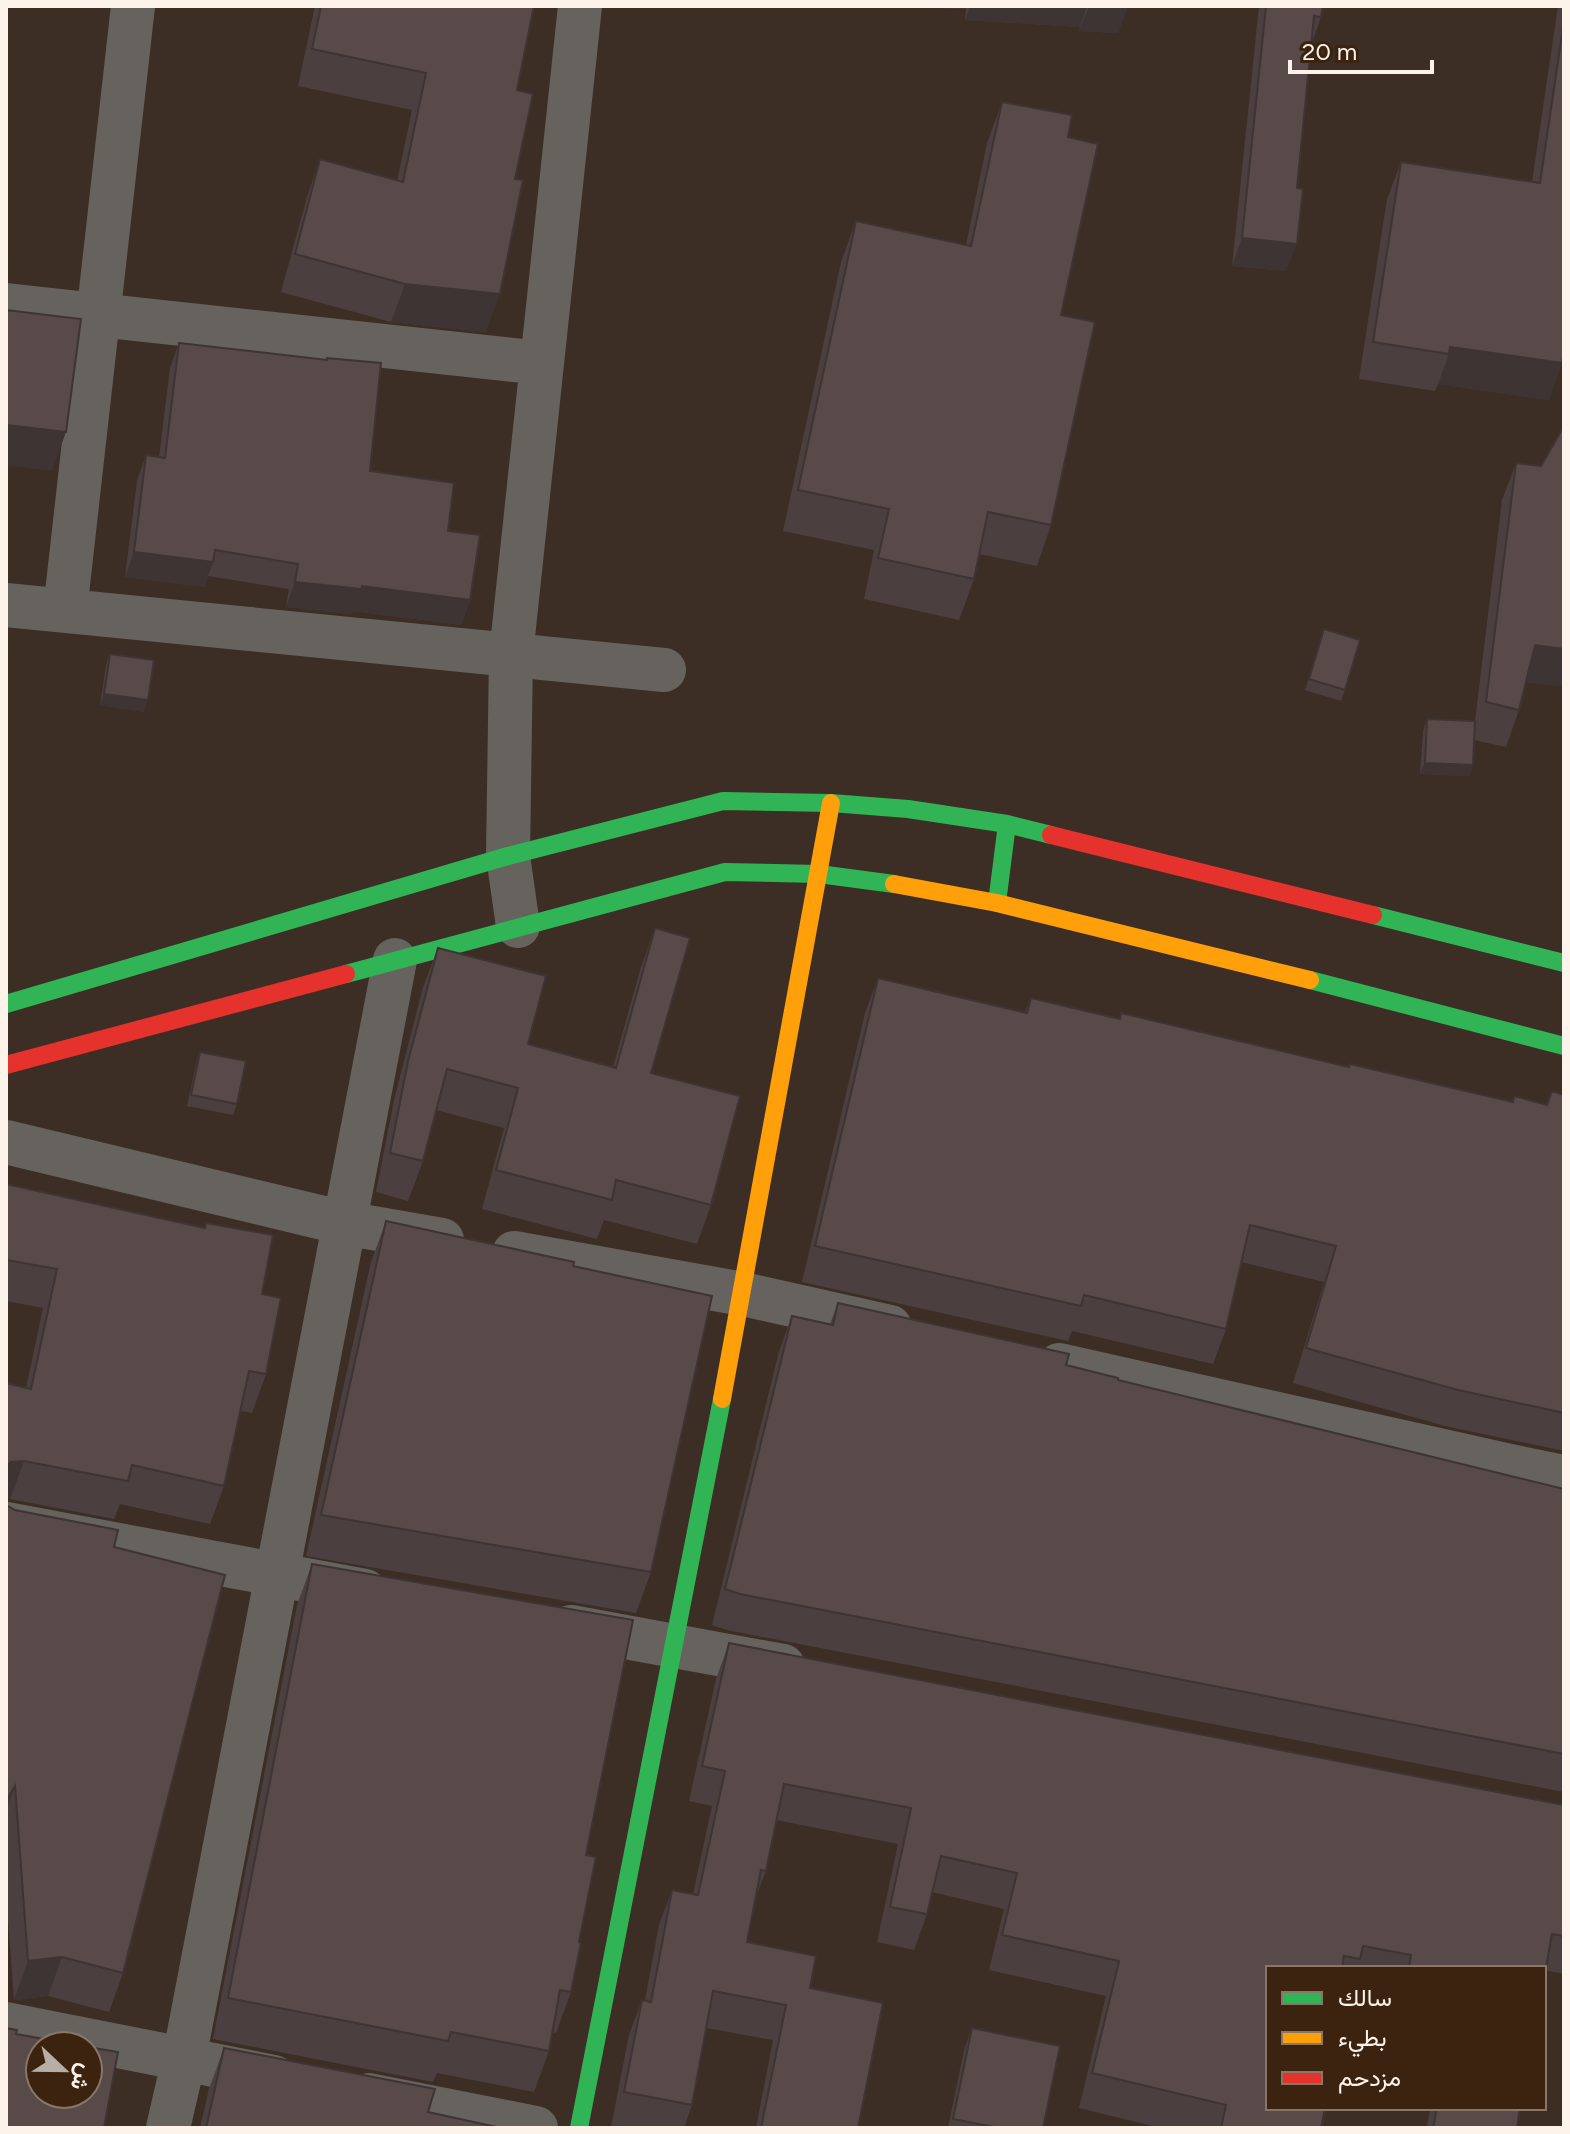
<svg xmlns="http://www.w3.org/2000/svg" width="1570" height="2134" font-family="Figtree,Vazirmatn,sans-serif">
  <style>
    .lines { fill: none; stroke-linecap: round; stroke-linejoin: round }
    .street { stroke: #66635e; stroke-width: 44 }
    .fast { stroke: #30b455; stroke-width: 18 }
    .slow { stroke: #ff9f0a; stroke-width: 18 }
    .jam { stroke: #e5322d; stroke-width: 18 }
    .wall { fill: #4b403f }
    .shaded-wall { fill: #3d3433 }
    .building { fill: #574a49; stroke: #3d3433; stroke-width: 2 }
  </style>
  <rect width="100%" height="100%" fill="#3c2e24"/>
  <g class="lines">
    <!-- street -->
    <path class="street" d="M 6,305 L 542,363
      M 6,605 L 664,670
      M 65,611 L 133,6
      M 518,926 L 508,856 L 511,655 L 580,6
      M 6,1142 L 344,1223 L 442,1240
      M 514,1253 L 743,1294 L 890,1327
      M 1059,1365 L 1510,1466 L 1564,1477
      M 6,1524 L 365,1591
      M 571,1627 L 783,1666
      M 6,2024 L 274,2077
      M 369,2095 L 536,2128
      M 168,2128 L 184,2059 L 395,960"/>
    <!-- fast -->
    <path class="fast" d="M 997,903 L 1007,824
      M 1373,915 L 1564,963
      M 346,974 L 725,872 L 819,874 L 894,884
      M 1310,980 L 1564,1046
      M 6,1004 L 508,856 L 723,801 L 831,803 L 908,809 L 1007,824 L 1051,835
      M 579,2128 L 722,1399"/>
    <!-- slow -->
    <path class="slow" d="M 894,884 L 997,903 L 1310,980
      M 722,1399 L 831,803"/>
    <!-- jam -->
    <path class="jam" d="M 1051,835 L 1373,915
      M 6,1065 L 346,974"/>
  </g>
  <!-- wall -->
  <path class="wall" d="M 315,6 L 534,6 L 517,90 L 515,179 L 486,332 L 391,322 L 281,292 L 307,197 L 320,159 L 397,181 L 412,110 L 298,86 Z
    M 887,6 L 1128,6 L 1118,33 L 1079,31 L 1080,27 L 965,20 L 966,9 Z
    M 1259,6 L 1323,6 L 1321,17 L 1312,42 L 1286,271 L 1232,266 Z
    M 1558,6 L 1564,6 L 1564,356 L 1549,400 L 1438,384 L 1435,391 L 1359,379 L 1387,199 L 1401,162 L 1532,182 Z
    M 1002,102 L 1068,137 L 1051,525 L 1037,566 L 979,554 L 974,579 L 959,620 L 864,599 L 874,550 L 783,531 L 841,262 L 856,221 L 966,245 L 987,143 Z
    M 179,343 L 370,471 L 448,531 L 470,600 L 461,625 L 353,611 L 352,614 L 286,607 L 289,589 L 208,576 L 204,587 L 125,577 L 137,481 L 146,455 L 159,457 L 170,368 Z
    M 1516,463 L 1541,466 L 1526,683 L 1519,710 L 1506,747 L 1474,740 L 1473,765 L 1469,776 L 1420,774 L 1423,731 L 1427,719 L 1475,721 L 1502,500 Z
    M 1324,629 L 1345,690 L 1341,701 L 1305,690 Z
    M 110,654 L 144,712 L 100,705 L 106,665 Z
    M 655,928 L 651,1073 L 711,1205 L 697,1244 L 604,1220 L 597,1239 L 482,1209 L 504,1128 L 436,1110 L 423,1161 L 408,1201 L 376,1192 L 394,1100 L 423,987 L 438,948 L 528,1044 L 613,1067 L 641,967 Z
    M 878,978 L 1025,1012 L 1031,998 L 1119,1019 L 1121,1013 L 1349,1067 L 1512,1102 L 1547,1105 L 1564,1095 L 1564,1451 L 1445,1426 L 1293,1383 L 1324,1282 L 1241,1262 L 1226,1329 L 1213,1364 L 1072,1331 L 1068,1341 L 802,1282 L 865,1013 Z
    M 200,1052 L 237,1104 L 233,1115 L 187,1106 L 196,1064 Z
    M 6,1184 L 204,1228 L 206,1223 L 262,1294 L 266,1374 L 252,1413 L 241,1411 L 224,1486 L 210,1524 L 120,1504 L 114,1519 L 10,1499 L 26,1388 L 43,1308 L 6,1301 Z
    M 386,1221 L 573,1266 L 651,1572 L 636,1613 L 306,1556 L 371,1262 Z
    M 838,1303 L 1118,1380 L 1564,1489 L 1564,1792 L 727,1630 L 712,1625 L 779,1351 L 792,1316 L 830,1324 Z
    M 6,1505 L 15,1510 L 114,1547 L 123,1973 L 109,2012 L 48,1996 L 14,2000 L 6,1892 Z
    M 312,1564 L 586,1855 L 579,1942 L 571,1992 L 556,2033 L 552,2032 L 549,2051 L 534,2092 L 437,2073 L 433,2082 L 213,2039 L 297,1605 Z
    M 729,1643 L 1564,1805 L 1564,1974 L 1545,1970 L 1544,1968 L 1268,1968 L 1321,2128 L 1161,2128 L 1079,2108 L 1106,1996 L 989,1970 L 1004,1909 L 932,1892 L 927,1914 L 914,1950 L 877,1942 L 898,1844 L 776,1820 L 766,1871 L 755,1899 L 747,1942 L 810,1988 L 858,2128 L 756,2128 L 773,2040 L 706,2028 L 692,2105 L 684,2128 L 611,2127 L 629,2035 L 642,2000 L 645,2000 L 659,1925 L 672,1890 L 693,1894 L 712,1806 L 689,1801 L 716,1679 Z
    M 972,2028 L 1043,2128 L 948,2128 L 964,2050 Z
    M 224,2048 L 428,2112 L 501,2128 L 200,2128 L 209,2089 Z
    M 1430,2108 L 1520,2108 L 1517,2128 L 1427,2128 Z"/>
  <!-- shaded-wall -->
  <path class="shaded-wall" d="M 887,6 L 967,6 L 966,9 Z
    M 970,6 L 1087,6 L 1080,27 L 965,20 Z
    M 1089,6 L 1128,6 L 1118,33 L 1079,31 Z
    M 1242,238 L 1297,244 L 1286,271 L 1232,266 Z
    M 405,284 L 500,294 L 486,332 L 391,322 Z
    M 1450,347 L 1562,363 L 1549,400 L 1438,384 L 1449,354 Z
    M 6,425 L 66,432 L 52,471 L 6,465 Z
    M 134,552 L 213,562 L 204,587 L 125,577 Z
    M 295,582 L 362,586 L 470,600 L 461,625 L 353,611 L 352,614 L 286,607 Z
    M 1535,645 L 1564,649 L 1564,687 L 1522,682 Z
    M 104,694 L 148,700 L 144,712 L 100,705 Z
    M 1425,763 L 1473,765 L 1469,776 L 1420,774 Z
    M 24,1461 L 10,1499 L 6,1500 L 6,1466 L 11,1462 Z
    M 15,1786 L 6,1811 L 6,1801 Z
    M 62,1957 L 48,1996 L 14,2000 L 28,1961 Z"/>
  <!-- building -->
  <path class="building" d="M 321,6 L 534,6 L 517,90 L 533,94 L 515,179 L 523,180 L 500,294 L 405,284 L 295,254 L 320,159 L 403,182 L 426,73 L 312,49 Z
    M 1266,6 L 1323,6 L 1321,17 L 1314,16 L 1297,188 L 1303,189 L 1297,244 L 1242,238 Z
    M 1564,21 L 1564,351 L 1562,363 L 1450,347 L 1449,354 L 1373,342 L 1401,162 L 1540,183 Z
    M 1002,102 L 1072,115 L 1068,137 L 1098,144 L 1061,315 L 1095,322 L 1051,525 L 988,512 L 974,579 L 878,558 L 889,509 L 798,490 L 856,221 L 971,246 Z
    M 6,310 L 81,319 L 66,432 L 6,425 Z
    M 179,343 L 327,360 L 327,358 L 381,363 L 370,471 L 454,483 L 448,531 L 480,535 L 470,600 L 362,586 L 361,589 L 295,582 L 298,564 L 215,550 L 213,562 L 134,552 L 146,455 L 165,458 Z
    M 1564,426 L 1564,649 L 1535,645 L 1519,710 L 1486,702 L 1516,463 L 1541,466 Z
    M 1324,629 L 1360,640 L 1345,690 L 1309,679 Z
    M 110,654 L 154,660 L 148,700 L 104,694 Z
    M 1427,719 L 1475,721 L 1473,765 L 1425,763 Z
    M 655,928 L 690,938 L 651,1073 L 740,1096 L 711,1205 L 616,1180 L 612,1200 L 496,1170 L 518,1088 L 447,1069 L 423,1161 L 390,1153 L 408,1061 L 438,948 L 546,976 L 528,1044 L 616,1068 Z
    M 878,978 L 1027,1013 L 1031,998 L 1120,1019 L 1121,1013 L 1349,1067 L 1350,1064 L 1513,1102 L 1514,1096 L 1547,1105 L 1552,1091 L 1564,1095 L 1564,1413 L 1458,1390 L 1306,1348 L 1336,1246 L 1250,1225 L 1226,1329 L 1084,1295 L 1081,1306 L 815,1246 Z
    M 200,1052 L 246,1061 L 237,1104 L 191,1095 Z
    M 6,1184 L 205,1228 L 206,1223 L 273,1235 L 262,1294 L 281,1298 L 266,1374 L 249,1371 L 224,1486 L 132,1465 L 128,1481 L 24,1461 L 11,1462 L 6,1466 L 6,1383 L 31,1389 L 57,1269 L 6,1260 Z
    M 386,1221 L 574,1262 L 573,1266 L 712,1296 L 651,1572 L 321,1515 Z
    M 838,1303 L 1069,1354 L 1066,1365 L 1118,1378 L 1118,1380 L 1564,1489 L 1564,1754 L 740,1594 L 725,1589 L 792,1316 L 833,1325 Z
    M 6,1505 L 15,1510 L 118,1530 L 114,1547 L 225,1575 L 123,1973 L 62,1957 L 28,1961 L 15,1786 L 6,1801 Z
    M 312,1564 L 633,1620 L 586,1855 L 596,1857 L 579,1942 L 581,1943 L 571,1992 L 560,1990 L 549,2051 L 451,2032 L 448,2041 L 228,1998 Z
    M 729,1643 L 1564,1805 L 1564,1936 L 1552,1934 L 1544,1978 L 1544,1968 L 1409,1968 L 1411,1955 L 1363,1946 L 1360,1959 L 1344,1956 L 1342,1968 L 1268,1968 L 1268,2108 L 1325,2108 L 1321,2128 L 1221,2128 L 1226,2105 L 1092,2073 L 1119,1961 L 1002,1935 L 1017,1873 L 941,1856 L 927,1914 L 890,1907 L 911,1808 L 784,1784 L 766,1871 L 761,1870 L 747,1942 L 816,1956 L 810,1988 L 883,2003 L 858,2128 L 761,2128 L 786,2005 L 713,1991 L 692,2105 L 624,2092 L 642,2000 L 651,2002 L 672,1890 L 698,1895 L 725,1771 L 702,1766 Z
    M 6,2028 L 17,2030 L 16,2034 L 83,2046 L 40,2046 L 40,2094 L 88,2094 L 88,2047 L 118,2052 L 104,2128 L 6,2128 Z
    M 972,2028 L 1060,2046 L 1043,2128 L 999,2128 L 953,2119 Z
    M 224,2048 L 435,2089 L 428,2112 L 501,2128 L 206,2128 Z
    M 1437,2108 L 1520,2108 L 1517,2128 L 1433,2128 Z"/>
  <!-- border -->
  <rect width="1570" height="2134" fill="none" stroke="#fdf3eb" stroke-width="16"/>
  <!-- legend -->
  <rect x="1266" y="1966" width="280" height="144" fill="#3b230f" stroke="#897667" stroke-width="2"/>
  <rect x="1282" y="1992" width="40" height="12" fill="#30b455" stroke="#897667" stroke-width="2"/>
  <text x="1338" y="2006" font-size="24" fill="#fdf3eb">سالك</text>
  <rect x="1282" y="2032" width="40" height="12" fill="#ff9f0a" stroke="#897667" stroke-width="2"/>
  <text x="1338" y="2046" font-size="24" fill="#fdf3eb">بطيء</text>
  <rect x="1282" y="2072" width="40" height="12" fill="#e5322d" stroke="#897667" stroke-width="2"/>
  <text x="1338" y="2086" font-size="24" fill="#fdf3eb">مزدحم</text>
  <!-- north arrow -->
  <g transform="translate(64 2070) rotate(112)"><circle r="38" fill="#3b230f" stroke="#897667" stroke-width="2"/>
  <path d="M0-6L14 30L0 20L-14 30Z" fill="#b9aea5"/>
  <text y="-12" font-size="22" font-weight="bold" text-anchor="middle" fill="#fdf3eb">ش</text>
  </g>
  <!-- scale -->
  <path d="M1290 60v12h142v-12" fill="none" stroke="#fdf3eb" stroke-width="4"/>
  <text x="1302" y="60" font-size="24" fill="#fdf3eb" stroke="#3b230f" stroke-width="6" paint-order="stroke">20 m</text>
</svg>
